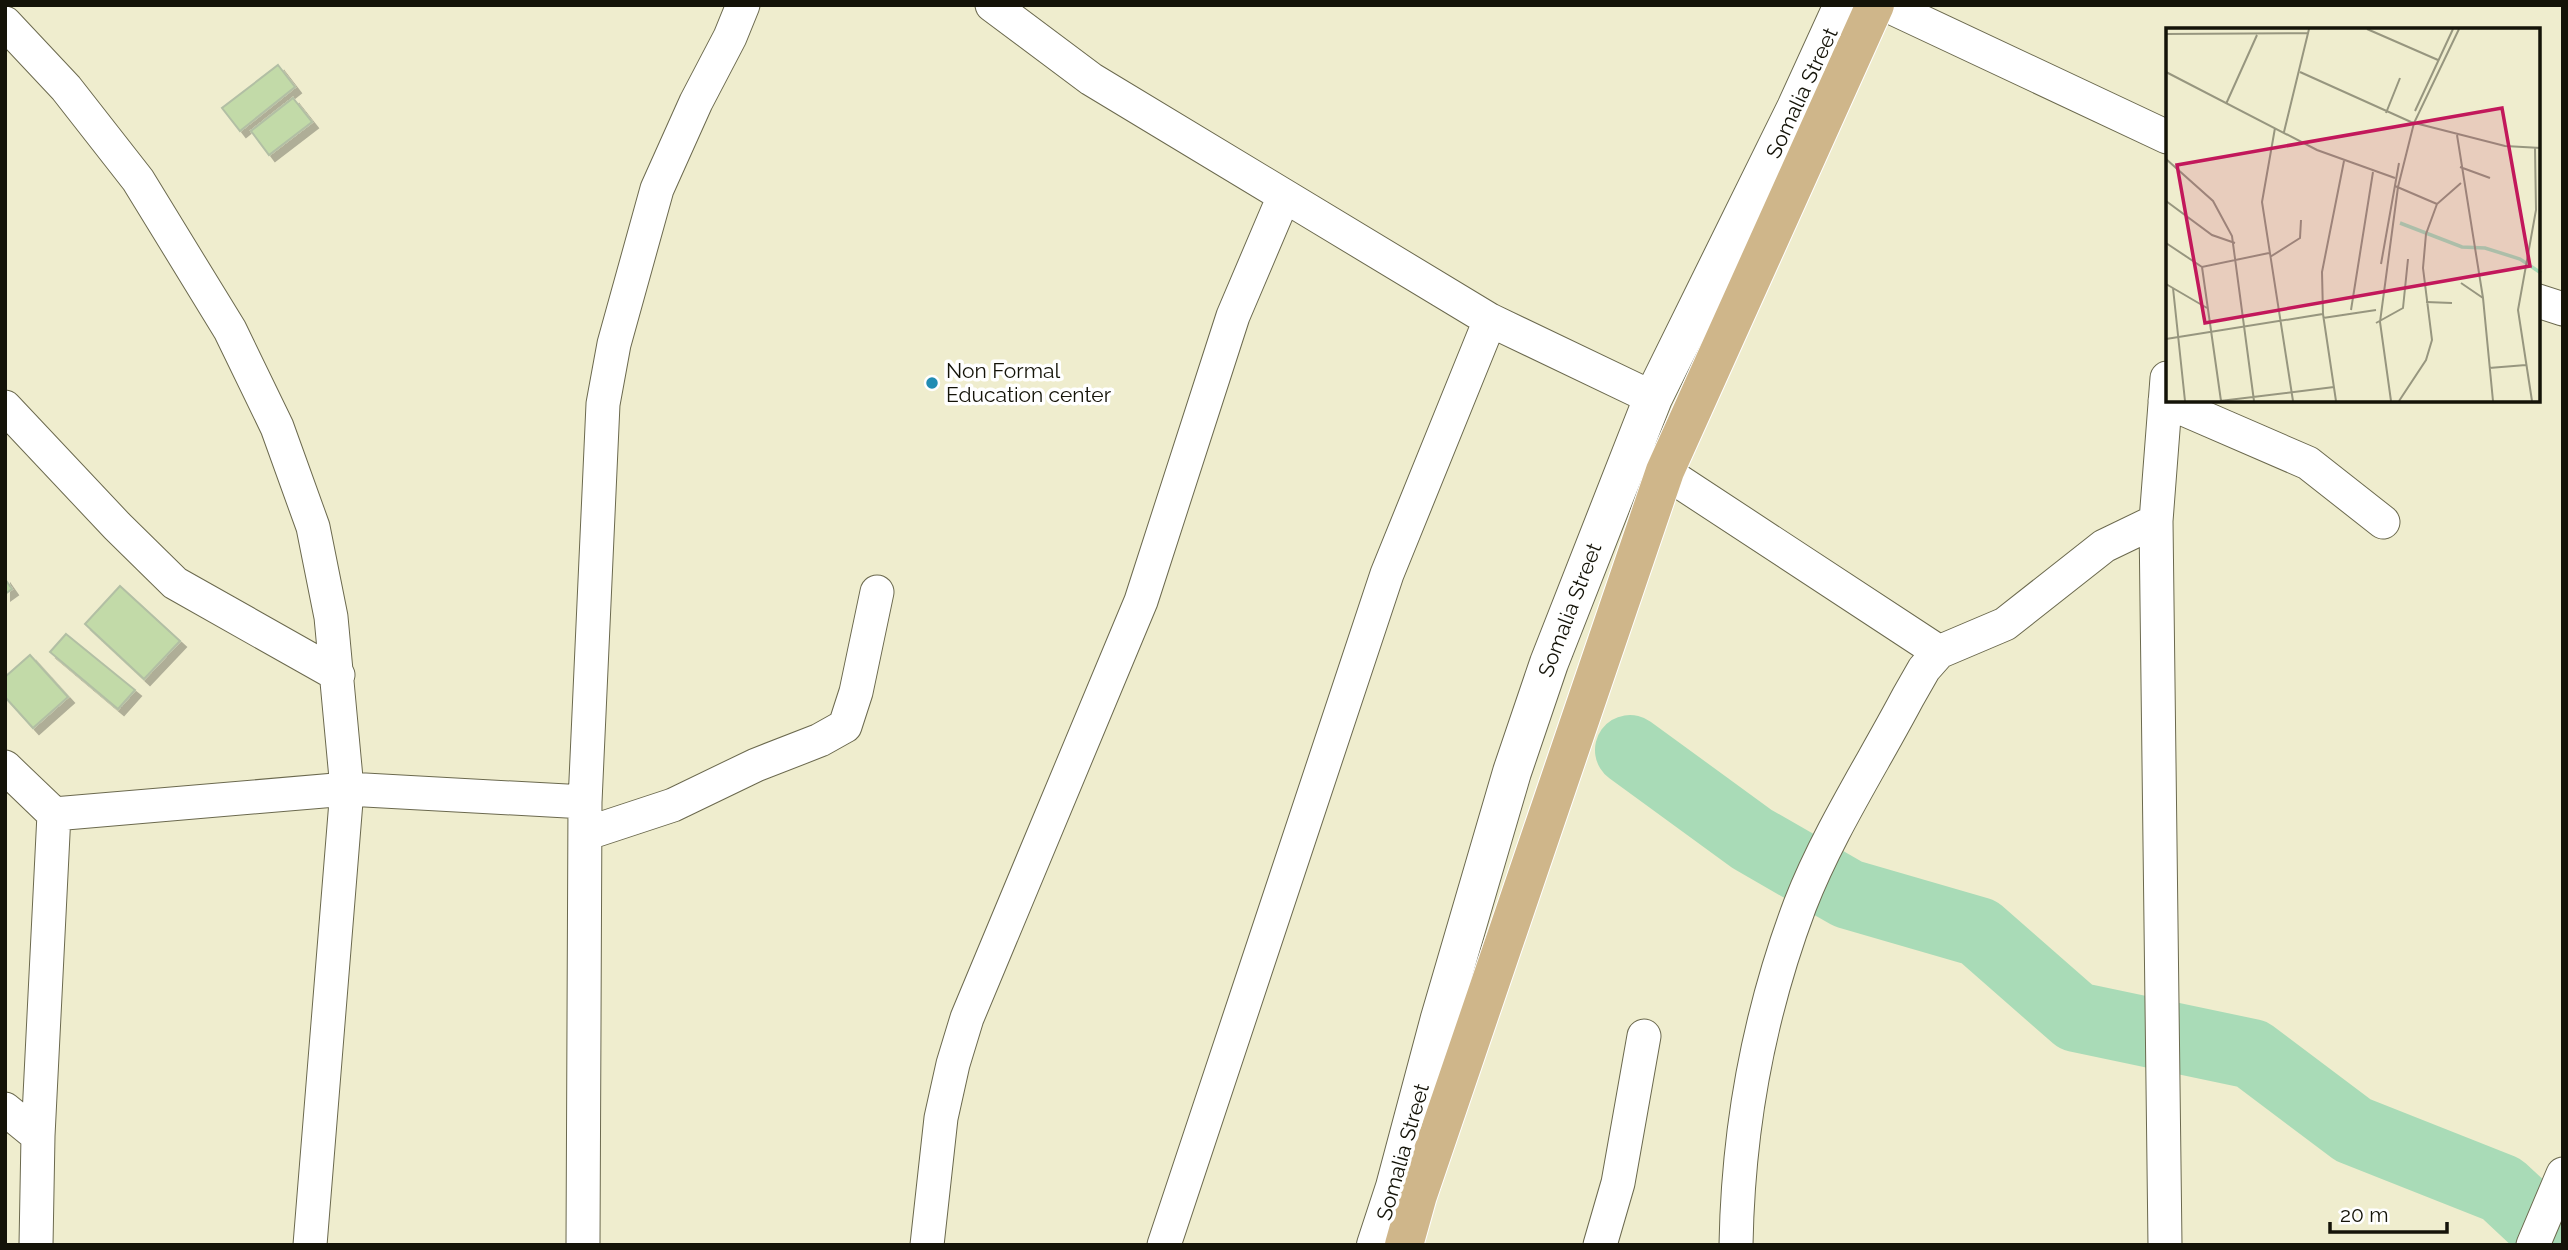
<svg xmlns="http://www.w3.org/2000/svg" width="2568" height="1250" font-family="Raleway,sans-serif">
  <style>
    .lines { fill: none; stroke-linecap: round; stroke-linejoin: round }
    .river { stroke: #a9dbb7; stroke-width: 70 }
    .building { fill: #c2daa8; stroke: #b2bfa4; stroke-width: 2; filter: url(#shadow) }
    .minor-casing { stroke: #6b694e; stroke-width: 35 }
    .secondary-casing { stroke: #6b694e; stroke-width: 40 }
    .primary-casing { stroke: #fff; stroke-width: 40 }
    .minor { stroke: #fff; stroke-width: 33 }
    .secondary { stroke: #fff; stroke-width: 38 }
    .primary { stroke: #cfb68a; stroke-width: 38 }
    .poi-dot { fill: #218cb3; stroke: #fff; stroke-width: 2.5 }
    .labels { text-anchor: middle; stroke-width: 7; stroke-linejoin: round; paint-order: stroke }
    .street-label { font-size: 21px; fill: #141308; stroke: #fff }
    .poi-label { font-size: 21px; fill: #141308; stroke: #fff; text-anchor: start }
    .inset-river { fill: none; stroke: #a9dbb7; stroke-width: 3.5 }
    .inset-road { fill: none; stroke: #97967f; stroke-width: 2 }
    .view { fill: #c2185b; fill-opacity: 0.15; stroke: #c2185b; stroke-width: 3.5 }
    .inset-edge { fill: none; stroke: #141308; stroke-width: 3.5 }
  </style>
  <defs>
    <filter id="shadow"><feDropShadow dx="6" dy="6" stdDeviation="0" flood-color="#0004"/></filter>
  </defs>
  <rect width="100%" height="100%" fill="#efedce"/>
  <g class="lines">
    <!-- river -->
    <path class="river" d="M 1630,750 L 1752,839 L 1848,894 L 1979,932 L 2076,1017 L 2252,1054 L 2353,1130 L 2502,1189 L 2562,1245"/>
  </g>
  <!-- building -->
  <path class="building" d="M 278,65 L 295,87 L 240,131 L 222,108 Z
    M 293,98 L 312,122 L 269,155 L 251,131 Z
    M 5,579 L 12,589 L 5,594 Z
    M 120,586 L 180,641 L 144,679 L 85,624 Z
    M 66,634 L 135,690 L 118,709 L 50,652 Z
    M 30,655 L 68,697 L 33,728 L 5,697 L 5,677 Z"/>
  <g class="lines">
    <defs>
      <path id="minor" d="M 992,5 L 1091,79 L 1490,320 L 1653,398
        M 1886,5 L 2167,137
        M 5,23 L 66,88 L 138,180 L 230,330 L 277,427 L 313,527 L 331,617 L 347,789 L 310,1245
        M 2538,301 L 2563,309
        M 2165,401 L 2308,463 L 2383,522
        M 5,407 L 117,526 L 175,583 L 338,675
        M 1645,459 L 1939,652
        M 5,767 L 54,814 L 347,789 L 585,802
        M 585,834 L 673,805 L 756,765 L 820,740 L 845,726 L 856,692 L 877,592
        M 5,1109 L 38,1136
        M 36,1245 L 38,1136 L 54,814
        M 583,1245 L 585,802 L 603,404 L 614,344 L 657,189 L 696,102 L 730,37 L 743,5
        M 927,1245 L 941,1118 L 953,1064 L 967,1018 L 1141,601 L 1233,316 L 1284,196
        M 1164,1245 L 1387,574 L 1490,320
        M 1600,1245 L 1618,1183 L 1644,1036
        M 1736,1245 C 1738,1129 1759,1014 1800,905 C 1828,833 1872,765 1908,697 L 1924,669 L 1939,652 L 2005,624 L 2104,546 L 2156,521
        M 2165,1245 L 2156,521 L 2167,378
        M 2533,1245 L 2563,1174"/>
      <path id="secondary" d="M 1376,1245 L 1395,1187 L 1440,1018 L 1512,772 L 1549,663 L 1653,398 L 1796,108 L 1843,5"/>
      <path id="primary" d="M 1404,1245 L 1418,1195 L 1665,471 L 1875,5"/>
    </defs>
    <!-- minor casing -->
    <use href="#minor" class="minor-casing"/>
    <!-- secondary casing -->
    <use href="#secondary" class="secondary-casing"/>
    <!-- primary casing -->
    <use href="#primary" class="primary-casing"/>
    <!-- minor -->
    <use href="#minor" class="minor"/>
    <!-- secondary -->
    <use href="#secondary" class="secondary"/>
    <!-- primary -->
    <use href="#primary" class="primary"/>
  </g>
  <!-- markers -->
  <circle class="poi-dot" cx="932" cy="383" r="7"/>
  <g class="labels">
    <!-- street labels -->
    <g class="street-label">
      <text transform="translate(1802 93) rotate(-65)" y="7">Somalia Street</text>
      <text transform="translate(1570 610) rotate(-69)" y="7">Somalia Street</text>
      <text transform="translate(1403 1152) rotate(-74)" y="7">Somalia Street</text>
    </g>
    <!-- poi labels -->
    <g class="poi-label">
      <text x="946" y="378">Non Formal<tspan x="946" dy="24">Education center</tspan></text>
    </g>
  </g>
  <!-- overview -->
  <g transform="translate(2166 28)">
    <rect width="374" height="374" fill="#efedce"/>
    <path class="inset-river" d="M 234,195 L 296,219 L 319,220 L 354,231 L 375,245"/>
    <path class="inset-road" d="M 201,1 L 272,32M 0,6 L 142,5M 0,44 L 151,122 L 229,150M 134,44 L 245,94 L 339,118 L 375,120M 60,76 L 91,7M 249,83 L 287,1M 220,85 L 234,50M 109,100 L 96,174 L 127,373M 118,104 L 143,1M 291,107 L 317,270 L 327,373M 0,131 L 47,173 L 66,208 L 88,373M 294,139 L 324,150M 229,158 L 271,176M 0,173 L 46,207 L 69,215M 0,215 L 36,239 L 103,225M 104,229 L 134,210 L 135,192M 215,236 L 233,135M 36,239 L 55,373M 295,255 L 317,270M 0,256 L 41,280M 7,260 L 19,373M 260,274 L 286,275M 185,282 L 207,144M 157,286 L 156,244 L 178,133M 157,290 L 210,282M 210,295 L 237,280 L 242,231M 0,311 L 157,286 L 170,373M 323,340 L 360,337M 54,373 L 168,359M 225,373 L 214,294 L 232,159 L 248,95 L 293,1M 233,373 L 260,332 L 266,312 L 257,240 L 260,206 L 271,176 L 295,155M 366,373 L 352,282 L 370,182 L 369,120"/>
    <path class="view" d="M 336,80 L 364,238 L 39,295 L 11,137 Z"/>
    <rect width="374" height="374" class="inset-edge"/>
  </g>
  <!-- border -->
  <rect width="2568" height="1250" fill="none" stroke="#141308" stroke-width="14"/>
  <!-- scale -->
  <path d="M2330 1222v10h117v-10" fill="none" stroke="#141308" stroke-width="3.5"/>
  <text x="2340" y="1222" font-size="21" fill="#141308" stroke="#ffffff" stroke-width="5" paint-order="stroke">20 m</text>
</svg>
